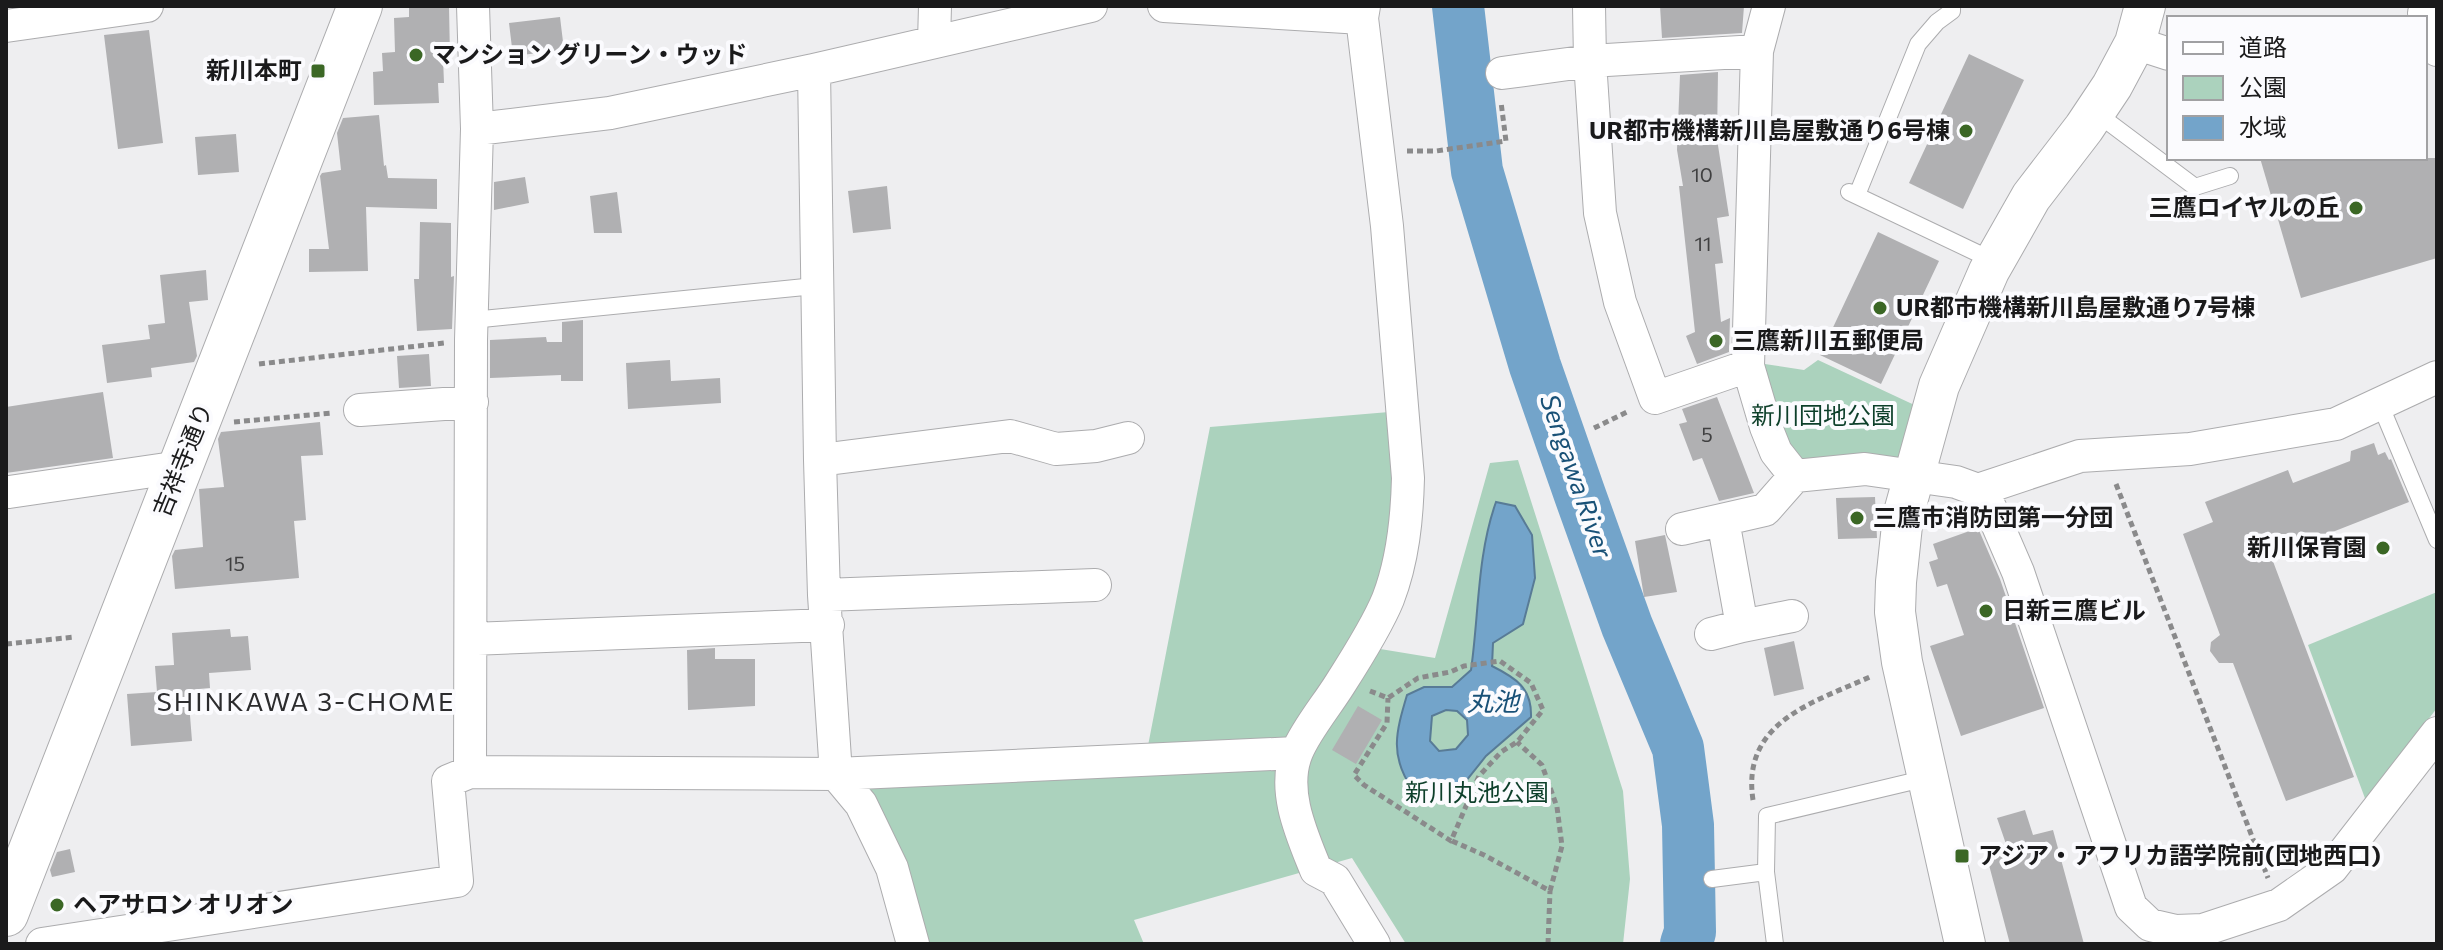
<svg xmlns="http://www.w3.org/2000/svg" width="2443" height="950" font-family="Commissioner,'Noto Sans JP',sans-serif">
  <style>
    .green { fill: #abd2bd }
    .water { fill: #73a4ca; stroke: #587b96; stroke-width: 2; fill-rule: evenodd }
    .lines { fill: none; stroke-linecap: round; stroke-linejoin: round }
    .river { stroke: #73a4ca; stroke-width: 52 }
    .building { fill: #b0b0b2 }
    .service-casing { stroke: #acacae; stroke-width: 18 }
    .minor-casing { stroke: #acacae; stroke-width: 34 }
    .tertiary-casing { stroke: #acacae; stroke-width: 42 }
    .secondary-casing { stroke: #acacae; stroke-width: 46 }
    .path { stroke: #8a8a8b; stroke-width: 5; stroke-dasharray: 6 4; stroke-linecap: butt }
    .service { stroke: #fff; stroke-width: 16 }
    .minor { stroke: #fff; stroke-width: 32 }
    .tertiary { stroke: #fff; stroke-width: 40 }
    .secondary { stroke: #fff; stroke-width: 44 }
    .poi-dot { fill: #3b6725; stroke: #fbfbfe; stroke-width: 3 }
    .labels { text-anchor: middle; stroke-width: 8; stroke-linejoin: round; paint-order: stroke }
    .number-label { font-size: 20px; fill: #404041 }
    .poi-label { font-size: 24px; font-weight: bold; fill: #1a1a1b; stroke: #fbfbfe; text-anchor: start }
    .park-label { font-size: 24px; fill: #0d3f2a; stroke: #fbfbfe }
    .street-label { font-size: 24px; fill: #1a1a1b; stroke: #fbfbfe }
    .water-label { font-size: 26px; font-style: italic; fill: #195177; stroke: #fbfbfe }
    .neighbourhood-label { font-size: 26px; letter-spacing: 2px; fill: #2c2c2e; stroke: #fbfbfe }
  </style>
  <rect width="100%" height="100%" fill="#eeeef0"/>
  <!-- green -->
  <path class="green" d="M 1818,360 L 1923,409 L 1906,465 L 1794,467 L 1758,363 L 1804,370 Z
    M 1401,411 L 1408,478 L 1362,646 L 1435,658 L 1490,463 L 1518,460 L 1623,791 L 1630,879 L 1623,944 L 1406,944 L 1352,858 L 1134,920 L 1144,944 L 913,944 L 836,774 L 1145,761 L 1210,427 Z
    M 2437,592 L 2437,708 L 2366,801 L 2308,645 Z"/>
  <!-- water -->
  <path class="water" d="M 1496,502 L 1515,506 L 1532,535 L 1535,578 L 1523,624 L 1493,643 L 1492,666 C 1516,678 1532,688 1531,717 L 1486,756 L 1458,791 L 1413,790 C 1389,756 1396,732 1407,695 L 1424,687 L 1452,687 L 1471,670 C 1479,614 1477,555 1496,502 ZM 1446,710 L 1457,711 L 1467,720 L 1468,735 L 1456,749 L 1439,751 L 1430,741 L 1432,716 Z"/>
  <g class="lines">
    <!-- river -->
    <path class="river" d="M 1458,6 L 1477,171 L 1535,366 L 1580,495 L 1627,626 L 1678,748 L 1688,825 L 1690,932 L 1686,944"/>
  </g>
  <!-- building -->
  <path class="building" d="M 409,6 L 449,6 L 450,58 L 443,58 L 444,83 L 438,83 L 439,103 L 374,105 L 373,72 L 383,71 L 382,53 L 395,52 L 394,18 L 409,17 Z
    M 1660,6 L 1744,6 L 1742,33 L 1662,38 Z
    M 560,17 L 564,50 L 513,56 L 509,23 Z
    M 149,30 L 163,143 L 118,149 L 104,35 Z
    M 1969,54 L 2024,80 L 1963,209 L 1909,183 Z
    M 1718,72 L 1717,139 L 1729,216 L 1717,218 L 1723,263 L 1715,264 L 1721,322 L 1730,318 L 1729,352 L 1697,364 L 1686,336 L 1695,332 L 1679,186 L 1683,186 L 1677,150 L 1680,75 Z
    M 379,115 L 384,166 L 386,165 L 388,178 L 437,179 L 437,209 L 366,207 L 368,271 L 309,272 L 309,249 L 329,249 L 320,176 L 322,173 L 341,170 L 337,133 L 343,118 Z
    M 236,134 L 239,172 L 198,175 L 195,137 Z
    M 2260,158 L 2437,158 L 2437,258 L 2301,298 Z
    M 525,177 L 529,203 L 494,210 L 494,182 Z
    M 887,186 L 891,229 L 853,233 L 848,191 Z
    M 617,192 L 622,233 L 594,233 L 590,196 Z
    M 420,222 L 451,223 L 451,277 L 454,276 L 452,329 L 417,331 L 414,279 L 419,279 Z
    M 1878,232 L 1939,261 L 1881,384 L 1820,355 Z
    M 206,270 L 208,300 L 189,302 L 197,356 L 194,362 L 151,368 L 152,377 L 107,383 L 102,345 L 150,339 L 148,325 L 165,323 L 160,275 Z
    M 583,320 L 583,381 L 561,381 L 561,375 L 490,378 L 490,340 L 546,337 L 547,342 L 562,342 L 562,322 Z
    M 429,354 L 431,386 L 399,388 L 397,356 Z
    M 670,360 L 671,381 L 720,378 L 721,403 L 628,409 L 626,363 Z
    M 103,392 L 113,458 L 6,473 L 6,407 Z
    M 1717,397 L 1754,493 L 1719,501 L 1702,458 L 1693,461 L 1679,424 L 1687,422 L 1682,409 Z
    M 320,422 L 323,455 L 301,456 L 306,520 L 294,521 L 299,578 L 175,589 L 172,556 L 175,550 L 203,547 L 199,489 L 224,487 L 218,439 L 221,432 Z
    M 2374,443 L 2378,455 L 2385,452 L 2389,460 L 2391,459 L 2409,502 L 2271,556 L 2354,777 L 2286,801 L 2233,663 L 2219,663 L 2210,651 L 2211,642 L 2220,635 L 2183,534 L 2213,522 L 2205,502 L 2288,470 L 2293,483 L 2350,461 L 2351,451 Z
    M 1875,497 L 1877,538 L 1838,539 L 1836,498 Z
    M 1978,528 L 2000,579 L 2044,708 L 1961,736 L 1930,646 L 1964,635 L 1947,584 L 1937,587 L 1929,562 L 1938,559 L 1933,544 Z
    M 1665,535 L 1677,592 L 1644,597 L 1635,541 Z
    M 230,629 L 231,637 L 248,636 L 251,670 L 209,673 L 210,688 L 188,690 L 192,741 L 131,746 L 127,694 L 157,692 L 155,666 L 174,665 L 172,633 Z
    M 1794,641 L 1804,689 L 1774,696 L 1764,648 Z
    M 715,648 L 715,659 L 755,659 L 755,706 L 688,710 L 687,650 Z
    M 1358,706 L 1382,720 L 1356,764 L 1332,750 Z
    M 2025,810 L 2033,835 L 2053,830 L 2084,944 L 2010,944 L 1985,850 L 2006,844 L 1997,818 Z
    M 70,849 L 75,872 L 52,877 L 50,870 L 57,852 Z"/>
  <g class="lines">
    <defs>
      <path id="service" d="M 2095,112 L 2195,187 L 2230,176
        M 1849,192 L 1994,261
        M 1857,195 L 1918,44 L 1937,22 L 1952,11 L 1952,6
        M 472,320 L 815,286
        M 2380,404 L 2437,540
        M 1766,872 L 1767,816 L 1927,778
        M 1712,879 L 1766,872 L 1775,944"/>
      <path id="minor" d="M 1164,6 L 1362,18
        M 1364,6 L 1362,18 L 1387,226 L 1408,478 C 1407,519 1403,560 1388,599 C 1377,626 1356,659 1340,684 C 1327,705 1306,730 1297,752 C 1281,790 1302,835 1316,870 L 1335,880 L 1374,944
        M 1589,6 L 1590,61 L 1600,213 L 1620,302 L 1655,398 L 1748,366
        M 1769,6 L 1757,51 L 1748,366 L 1766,427 L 1776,452 L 1795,476 L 1865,469 L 1956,482 L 1978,490 L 1989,505 L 2018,572 L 2131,907 L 2150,925 L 2176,931 L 2203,930 L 2279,905 L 2332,868 L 2437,733
        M 2424,13 L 2437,50
        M 6,26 L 147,6
        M 934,42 L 935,6
        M 2135,43 L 2169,54
        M 814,70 L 820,460 L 824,595 L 836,774 L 861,804 L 892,868 L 913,944
        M 1502,73 L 1590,61 L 1757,51
        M 477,129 L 610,113 L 814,70 L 1091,6
        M 360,410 L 472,402
        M 820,460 L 1010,436 L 1056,449 L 1096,446 L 1128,438
        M 1978,490 L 2080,456 L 2190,449 L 2336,424 L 2437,377
        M 9,492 L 180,467
        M 1723,520 L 1742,626 L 1792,616
        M 1682,529 L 1765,510 L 1795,476
        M 824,595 L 1095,585
        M 1711,634 L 1742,626
        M 471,639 L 828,625
        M 470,772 L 471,340 L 477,129 L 473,6
        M 42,944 L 457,881 L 448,781 L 470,772 L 836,774 L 1296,753"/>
      <path id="tertiary" d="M 1965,944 L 1902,662 L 1895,612 L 1896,582 L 1903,516 L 1939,386 L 1989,271 L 2031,197 L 2084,128 L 2112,86 L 2135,43 L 2145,6"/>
      <path id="secondary" d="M 6,914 L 360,6"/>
    </defs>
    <!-- service casing -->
    <use href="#service" class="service-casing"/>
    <!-- minor casing -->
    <use href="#minor" class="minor-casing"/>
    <!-- tertiary casing -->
    <use href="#tertiary" class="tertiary-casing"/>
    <!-- secondary casing -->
    <use href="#secondary" class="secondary-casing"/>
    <!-- path -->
    <path class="path" d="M 1407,151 L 1436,151 L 1506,141 L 1501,102
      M 259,364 L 444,343
      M 234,422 L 332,413
      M 1594,428 L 1629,411
      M 2116,484 L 2268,878
      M 6,644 L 75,637
      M 1370,691 L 1388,698 L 1418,678 L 1450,672 L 1464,666 L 1500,661 L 1531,683 L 1543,710 L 1517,742 L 1501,752 L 1479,776 L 1451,841 L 1364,785 L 1354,775 L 1387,723 L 1388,698
      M 1753,800 C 1741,721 1815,702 1872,676
      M 1452,841 L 1484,855 L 1550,891 L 1562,846 L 1557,807 L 1542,765 L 1517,742
      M 1548,944 L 1550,891"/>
    <!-- service -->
    <use href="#service" class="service"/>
    <!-- minor -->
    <use href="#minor" class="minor"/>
    <!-- tertiary -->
    <use href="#tertiary" class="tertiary"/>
    <!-- secondary -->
    <use href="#secondary" class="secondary"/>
  </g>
  <!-- markers -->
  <g class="poi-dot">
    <circle cx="416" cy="55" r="8"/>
    <rect x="310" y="63" width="16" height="16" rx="4"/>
    <circle cx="1966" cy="131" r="8"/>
    <circle cx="2356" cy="208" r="8"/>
    <circle cx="1880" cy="308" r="8"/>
    <circle cx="1716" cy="341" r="8"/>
    <circle cx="1857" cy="518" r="8"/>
    <circle cx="2383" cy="548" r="8"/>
    <circle cx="1986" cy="611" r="8"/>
    <rect x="1954" y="848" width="16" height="16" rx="4"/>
    <circle cx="57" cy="905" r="8"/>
  </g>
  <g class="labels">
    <!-- number labels -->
    <g class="number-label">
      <text x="1702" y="182">10</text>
      <text x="1703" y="251">11</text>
      <text x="1707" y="442">5</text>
      <text x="235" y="571">15</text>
    </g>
    <!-- poi labels -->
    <g class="poi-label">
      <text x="432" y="63">マンション グリーン・ウッド</text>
      <text x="302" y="79" text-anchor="end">新川本町</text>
      <text x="1950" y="139" text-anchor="end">UR都市機構新川島屋敷通り6号棟</text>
      <text x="2340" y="216" text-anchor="end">三鷹ロイヤルの丘</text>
      <text x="1896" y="316">UR都市機構新川島屋敷通り7号棟</text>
      <text x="1732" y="349">三鷹新川五郵便局</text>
      <text x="1873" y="526">三鷹市消防団第一分団</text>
      <text x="2367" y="556" text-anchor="end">新川保育園</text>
      <text x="2002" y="619">日新三鷹ビル</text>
      <text x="1978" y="864">アジア・アフリカ語学院前(団地西口)</text>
      <text x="73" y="913">ヘアサロン オリオン</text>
    </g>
    <!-- park labels -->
    <g class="park-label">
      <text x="1823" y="424">新川団地公園</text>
      <text x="1477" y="801">新川丸池公園</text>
    </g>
    <!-- street labels -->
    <g class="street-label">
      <text transform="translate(183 460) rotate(-68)" y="8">吉祥寺通り</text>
    </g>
    <!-- water labels -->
    <g class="water-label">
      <text transform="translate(1576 476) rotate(71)" y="9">Sengawa River</text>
      <text x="1493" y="711">丸池</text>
    </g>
    <!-- neighbourhood labels -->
    <g class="neighbourhood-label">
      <text x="306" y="711">SHINKAWA 3-CHOME</text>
    </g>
  </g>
  <!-- border -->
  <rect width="2443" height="950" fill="none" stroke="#1a1a1b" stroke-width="16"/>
  <!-- legend -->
  <rect x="2167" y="16" width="260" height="144" fill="#fbfbfe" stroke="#a1a1a3" stroke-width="2"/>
  <rect x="2183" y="42" width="40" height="12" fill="#ffffff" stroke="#a1a1a3" stroke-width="2"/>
  <text x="2239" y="56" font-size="24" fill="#1a1a1b">道路</text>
  <rect x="2183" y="76" width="40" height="24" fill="#abd2bd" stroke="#a1a1a3" stroke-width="2"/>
  <text x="2239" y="96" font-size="24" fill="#1a1a1b">公園</text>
  <rect x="2183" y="116" width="40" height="24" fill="#73a4ca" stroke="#a1a1a3" stroke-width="2"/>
  <text x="2239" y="136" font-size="24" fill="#1a1a1b">水域</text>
</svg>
